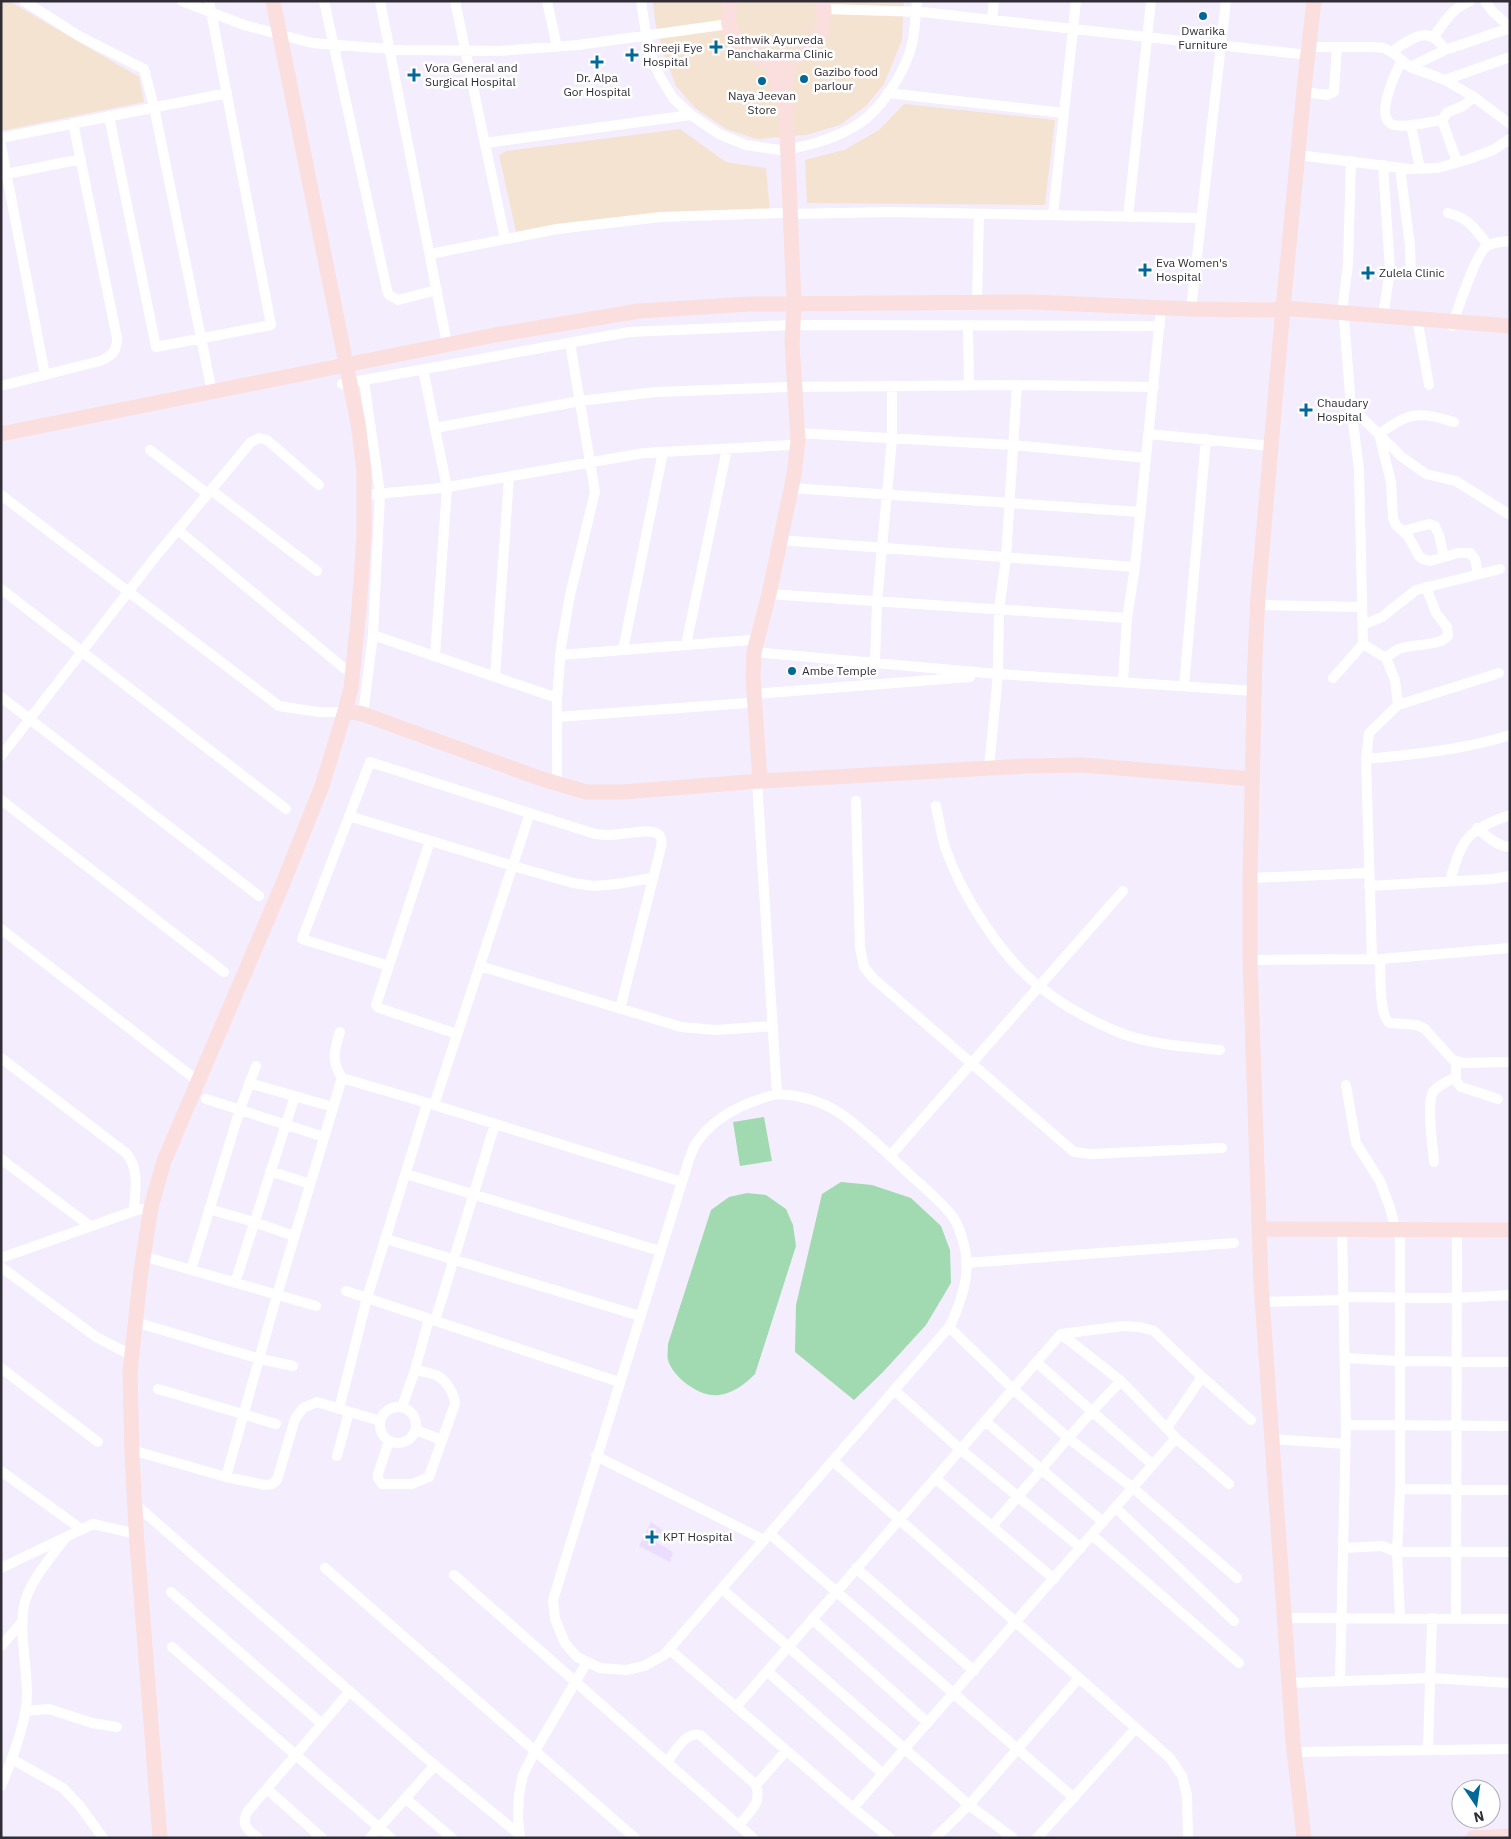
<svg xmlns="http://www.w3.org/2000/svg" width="1511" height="1839" font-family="'IBM Plex Sans',sans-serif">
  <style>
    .commercial { fill: #f5e3d2 }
    .built { fill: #eaddfd }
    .green { fill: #a1dab0 }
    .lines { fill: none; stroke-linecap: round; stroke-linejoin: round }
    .street { stroke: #fff; stroke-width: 10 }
    .secondary { stroke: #fbdede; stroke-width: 15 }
    .poi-dot { fill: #006997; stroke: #fff; stroke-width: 2 }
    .labels { text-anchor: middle; stroke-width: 5; stroke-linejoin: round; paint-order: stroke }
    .poi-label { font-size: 12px; fill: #312d37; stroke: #fff; text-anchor: start }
  </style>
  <rect width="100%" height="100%" fill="#f4edfd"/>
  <!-- commercial -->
  <path class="commercial" d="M 1,1 L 9,1 L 139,77 L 144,102 L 1,131 Z
    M 653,1 L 904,1 L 902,40 L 884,84 L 866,106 L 840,125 L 806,135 L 757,139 L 726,129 L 695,108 L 676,86 L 663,53 L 655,21 Z
    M 904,104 L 1055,120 L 1045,205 L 807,203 L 805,160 L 844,150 L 879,130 Z
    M 680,129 L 726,162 L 766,168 L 770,211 L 516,232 L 499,155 L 506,151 Z"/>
  <!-- built -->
  <path class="built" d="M 651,1522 L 664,1531 L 656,1542 L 673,1552 L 670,1562 L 639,1546 Z"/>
  <!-- green -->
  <path class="green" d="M 764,1117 L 772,1161 L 740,1166 L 733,1122 Z
    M 841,1182 L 872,1185 L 911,1198 L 941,1226 L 950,1250 L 951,1283 L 926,1325 L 883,1372 L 854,1400 L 795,1352 L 796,1305 L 822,1194 Z
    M 747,1193 L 766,1195 L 786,1209 L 793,1225 L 796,1246 L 755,1374 C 745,1384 734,1393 719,1395 C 701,1398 673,1378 668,1360 C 667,1356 668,1349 668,1344 L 711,1210 L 729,1197 Z"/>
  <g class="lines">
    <!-- street -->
    <path class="street" d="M 24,1 L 79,36 L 144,69 L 154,107 L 212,392
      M 182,1 L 244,25 L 312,43 L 404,50 L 499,51 L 578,45 L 729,24
      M 324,1 L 387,290 L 389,295 L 398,300 L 437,290
      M 380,1 L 447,344
      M 455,1 L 505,239
      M 547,1 L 557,47
      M 641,1 L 648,47 L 659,75 L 673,98 L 691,115 L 719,134 L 746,145 L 780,150
      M 1485,1 L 1493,12 L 1510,27
      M 825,9 L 922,12 L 1308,55
      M 992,20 L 994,1
      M 1434,36 C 1445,22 1452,8 1470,1
      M 1309,47 L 1373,47 L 1384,48 L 1393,53 L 1410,67 L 1445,80 L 1510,57
      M 1391,52 C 1411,39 1429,23 1445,50
      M 1402,60 C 1396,72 1375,114 1391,124 C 1400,129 1431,122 1442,120
      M 1410,67 L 1445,50 L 1510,28
      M 1445,80 L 1474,97 L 1510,124
      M 1304,92 L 1327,95 L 1334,92 L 1337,47
      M 888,93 L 1064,113
      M 109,116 L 156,347 L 271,325 L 209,1
      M 1411,125 L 1420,169
      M 1,138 L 227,93
      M 485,143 L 691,115
      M 1,145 L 45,375
      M 787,150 C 809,145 830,140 850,129 C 880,114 906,72 913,40 C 915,27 916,14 917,1
      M 1298,155 L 1410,169 L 1438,168 L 1469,159 L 1493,150 L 1510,139
      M 1457,162 L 1442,120 L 1448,112 L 1463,106 L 1474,97
      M 1400,168 L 1410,246 L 1411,273
      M 2,175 L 81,159
      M 1448,213 C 1469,218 1475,229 1488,245
      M 790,214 L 892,212 L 1201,218
      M 1053,215 L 1076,1
      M 1128,217 L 1151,1
      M 430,254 L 557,229 L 661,217 L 782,213
      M 977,303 L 979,214
      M 1191,309 L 1226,1
      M 1342,312 L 1348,264 L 1351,161
      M 1383,316 L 1390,270 L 1383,165
      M 1344,318 L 1351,407 L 1402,457 L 1426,474 L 1456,481 L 1510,515
      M 1418,324 L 1429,385
      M 968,325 L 969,385
      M 1452,326 C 1458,310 1475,254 1487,246 C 1493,242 1502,242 1510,241
      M 423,369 L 447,488 L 435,656
      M 342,384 L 629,332 L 793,325 L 1160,326
      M 1,386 L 100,361 C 112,356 117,351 117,338 L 73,123
      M 795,387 L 1017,385 L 1154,387
      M 1351,407 L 1359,469 L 1363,644 L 1386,658 L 1395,680 L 1398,705 L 1369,733 L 1366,759 L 1372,959
      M 1454,422 C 1417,411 1410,412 1379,434 L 1391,482 L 1393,518 L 1396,525 L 1408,536 L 1419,556 L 1423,559 L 1430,561 L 1458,553 L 1470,553 L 1475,559 L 1478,574
      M 435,428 L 580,401 L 656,392 L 788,387
      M 797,433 L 1013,445 L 1146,458
      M 1149,434 L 1271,446
      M 150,450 L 208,494
      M 791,488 L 1141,512
      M 211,490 L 317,571
      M 1,495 L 279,706 C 301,709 322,715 345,711
      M 364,495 L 442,488 L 644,453 L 790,445
      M 178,530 L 345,669
      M 1403,531 L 1429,524 L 1435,526 L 1439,535 L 1444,557
      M 779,540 L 1135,567
      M 1,589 L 286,809
      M 769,594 L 1127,618
      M 1257,605 L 1362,607
      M 1363,625 L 1382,617 L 1416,590 L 1500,569
      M 373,635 L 557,698
      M 686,645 L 727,449
      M 623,650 L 663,452
      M 754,652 L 998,674 L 1254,691
      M 560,655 L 750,640
      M 1386,658 C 1390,655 1394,651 1399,649 C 1412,643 1439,647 1448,636 L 1447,627 L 1436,613 L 1426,587
      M 875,663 L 877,602 L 892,439 L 892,386
      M 495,677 L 509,477
      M 1333,678 L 1363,644
      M 1123,682 L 1127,618 L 1135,567 L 1161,308
      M 1184,686 L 1206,439
      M 754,694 L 970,677
      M 1,697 L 259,896
      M 1398,705 L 1499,673
      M 363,714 L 373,635 L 380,494 L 364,380
      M 557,717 L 748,703
      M 1,756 L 156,556 L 251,442 L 259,438 L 267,440 L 319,485
      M 1366,759 C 1415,754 1463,750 1510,735
      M 989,768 L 998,674 L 999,610 L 1006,558 L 1017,385
      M 757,781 L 777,1094
      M 557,783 L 557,698 L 561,647 L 570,595 L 595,492 L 570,343
      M 1,800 L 224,972
      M 856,801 L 860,948 L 864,967 L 873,978 L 1074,1152 L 1091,1154 L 1222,1148
      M 936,806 C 939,820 941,834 945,847 C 961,894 1001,957 1040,987 C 1065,1007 1093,1022 1123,1034 C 1154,1045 1187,1047 1220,1050
      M 349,816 L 513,866 L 573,883 L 594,886 L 617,884 L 652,878
      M 1477,828 C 1487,836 1496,846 1510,847
      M 430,841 L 376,1005 L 379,1008 L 457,1034
      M 1250,878 L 1368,873
      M 1450,881 C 1462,838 1467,830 1510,815
      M 1369,886 L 1492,879 L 1510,876
      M 1,929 L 199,1082
      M 1380,959 L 1510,948
      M 1250,960 L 1380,959 C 1381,973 1378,1016 1390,1023 L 1417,1025 L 1425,1029 L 1453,1060 L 1464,1063 L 1510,1062
      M 389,966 L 302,939 L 370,762 L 595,834 C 599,834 603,835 607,835 C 620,836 645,828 656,833 C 662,835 662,842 661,847 L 620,1009
      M 480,966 L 681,1027 L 716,1030 L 773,1026
      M 340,1032 C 334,1051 331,1061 342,1078 L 434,1105 L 682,1182
      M 1,1058 L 126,1153 C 140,1169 135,1190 134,1211
      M 1456,1061 L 1456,1081 L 1461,1087 L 1498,1099
      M 249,1083 L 333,1107
      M 1346,1085 L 1356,1143 L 1380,1181 L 1390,1208 L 1396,1230
      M 777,1094 C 800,1095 822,1101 841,1114 C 864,1130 887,1153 907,1172 C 922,1186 940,1200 953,1217 C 958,1224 962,1237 964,1245 C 972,1272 961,1302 950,1326 L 664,1655 L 644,1666 L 626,1670 L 600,1668 L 577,1657 L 565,1643 L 555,1619 L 553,1600 L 682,1182 C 686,1171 689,1156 695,1145 C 713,1116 745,1102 777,1094 Z
      M 206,1099 L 324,1137
      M 434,1105 L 530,813
      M 890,1156 L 1123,891
      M 1,1159 L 90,1226
      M 1434,1162 C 1433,1146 1426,1105 1433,1092 C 1438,1085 1449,1081 1456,1077
      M 270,1171 L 310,1184
      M 406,1174 L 660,1251
      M 209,1209 L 254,1222 L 294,1236
      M 1400,1230 L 1400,1489 L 1397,1552 L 1400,1618
      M 386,1239 L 640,1316
      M 143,1256 L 316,1306
      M 1,1258 L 134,1211 L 151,1207
      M 966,1263 L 1234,1243
      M 1,1267 L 96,1337 L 131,1355
      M 191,1270 L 240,1109 L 256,1066
      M 235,1283 L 295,1096
      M 346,1291 L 619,1382
      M 1344,1297 L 1457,1298 L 1510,1295
      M 1263,1302 L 1344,1300
      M 435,1321 L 495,1124
      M 135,1322 L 260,1359 L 293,1366
      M 949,1327 L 1013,1389 L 1068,1438 L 1133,1488 L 1237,1578
      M 1061,1334 L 1121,1381
      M 1346,1358 L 1400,1361 L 1510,1362
      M 1036,1362 L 1153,1465
      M 1,1368 L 98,1442
      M 415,1370 L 429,1319
      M 158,1389 L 276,1424
      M 894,1390 L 960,1449 L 1081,1548
      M380 1425a18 18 0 1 1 36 0a18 18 0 1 1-36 0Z
      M 339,1409 L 367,1298 L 427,1104
      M 985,1421 L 1103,1522
      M 1346,1425 L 1510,1426
      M 1167,1428 L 1202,1377
      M 416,1430 L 442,1440
      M 1272,1439 L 1346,1444
      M 389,1441 L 378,1474 L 378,1478 L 382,1484 L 412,1484 L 429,1477 L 455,1404 C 455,1398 453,1394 450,1389 C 441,1373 432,1374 415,1370 L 402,1407
      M 132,1450 L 226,1477 L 265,1485 L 272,1484 L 277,1480 L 295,1419 L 303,1408 L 317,1402 L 380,1421
      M 337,1456 L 349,1412
      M 596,1456 L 764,1540
      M 833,1461 L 1170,1758 L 1182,1776 L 1187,1795 L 1188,1838
      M 1,1471 L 81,1529
      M 226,1477 L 277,1295 L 342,1078
      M 935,1478 L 1054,1579
      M 1400,1489 L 1510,1490
      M 135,1504 L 426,1758 L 520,1835
      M 1116,1508 L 1234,1621
      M 992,1526 C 1035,1478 1075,1427 1121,1381 L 1176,1438
      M 770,1534 L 1074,1798
      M 1092,1535 L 1239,1663
      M 1344,1548 L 1382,1546 L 1397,1552 L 1510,1552
      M 1,1568 L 93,1524 L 137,1534
      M 325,1568 L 635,1838
      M 856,1568 L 974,1671
      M 454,1575 L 753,1838
      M 722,1589 L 969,1805 L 1013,1838
      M 171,1592 L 322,1724
      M 1284,1618 L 1510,1619
      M 1456,1618 L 1457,1230
      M 812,1619 L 928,1723
      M 1,1646 L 23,1621
      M 172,1647 L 391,1838
      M 669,1649 L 853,1808 L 890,1838
      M 767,1671 L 883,1774
      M 1340,1681 L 1346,1425 L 1342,1229
      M 1289,1683 L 1431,1678 L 1510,1683
      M 736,1707 L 1061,1334 L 1123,1326 L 1140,1327 L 1154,1331 L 1202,1377 L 1251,1420
      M 25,1711 L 49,1709 L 92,1723 L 117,1727
      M 1428,1750 L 1432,1618
      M 1294,1752 L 1510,1749
      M 12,1759 L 63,1788 L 80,1806 L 103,1838
      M 667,1762 C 675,1752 686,1731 700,1735 L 756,1785 C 762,1804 750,1811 739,1825
      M 756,1785 L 786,1751
      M 1,1786 C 12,1760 27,1722 27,1694 C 27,1668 19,1630 24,1606 C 28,1583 52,1556 66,1537
      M 267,1789 L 322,1838
      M 405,1798 L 452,1838
      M 853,1808 L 1176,1438 L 1229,1484
      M 258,1838 C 247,1829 241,1826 247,1812 L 350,1691
      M 370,1838 L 435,1765
      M 520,1838 L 518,1818 L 519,1795 L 523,1775 L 535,1751 L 587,1662
      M 935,1838 L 969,1805 L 1079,1678
      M 1037,1838 L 1136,1728"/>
    <!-- secondary -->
    <path class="secondary" d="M 730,1 C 729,9 727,17 729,25 C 741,68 797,75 819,35 C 824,24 826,13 822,1
      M 771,61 L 778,82 L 778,96
      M 1,434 L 495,335 L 639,311 L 750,304 L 1033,302 L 1191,309 L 1273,310 L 1283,308 L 1510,326
      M 345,711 L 363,714 L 542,779 L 586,792 L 622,792 L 760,781 L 1027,766 L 1082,765 L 1252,779
      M 760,781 L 753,677 L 754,652 L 769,594 L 794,475 L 798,441 L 792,343 L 794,304 L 785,84 L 790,60
      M 1259,1229 L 1510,1230
      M 160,1838 L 137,1544 L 132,1456 L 130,1372 L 141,1271 L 151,1207 L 164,1161 L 281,888 L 322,786 L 345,711 L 351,688 L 359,609 L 364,535 L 364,471 L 358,423 L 273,1
      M 1304,1838 L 1293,1742 L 1261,1284 L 1250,960 L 1250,878 L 1255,659 L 1258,596 L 1283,308 L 1305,79 L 1314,1
      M 1473,1838 L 1510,1836"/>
  </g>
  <!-- markers -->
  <g class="poi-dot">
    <circle cx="1203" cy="16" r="5"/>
    <path d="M713.5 39.5h5v5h5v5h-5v5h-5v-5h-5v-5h5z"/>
    <path d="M629.5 47.5h5v5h5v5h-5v5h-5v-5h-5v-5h5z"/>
    <path d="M594.5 54.5h5v5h5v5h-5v5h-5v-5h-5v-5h5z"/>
    <path d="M411.5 67.5h5v5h5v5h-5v5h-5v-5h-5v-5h5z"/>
    <circle cx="804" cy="79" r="5"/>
    <circle cx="762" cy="81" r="5"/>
    <path d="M1142.5 262.5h5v5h5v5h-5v5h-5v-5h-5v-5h5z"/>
    <path d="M1365.5 265.5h5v5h5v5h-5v5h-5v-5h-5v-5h5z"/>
    <path d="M1303.5 402.5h5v5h5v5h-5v5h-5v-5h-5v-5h5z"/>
    <circle cx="792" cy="671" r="5"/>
    <path d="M649.5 1529.5h5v5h5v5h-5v5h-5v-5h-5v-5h5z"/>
  </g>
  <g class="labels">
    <!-- poi labels -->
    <g class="poi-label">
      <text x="1203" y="35" text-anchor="middle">Dwarika<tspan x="1203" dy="14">Furniture</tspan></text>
      <text x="727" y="44">Sathwik Ayurveda<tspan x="727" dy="14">Panchakarma Clinic</tspan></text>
      <text x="643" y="52">Shreeji Eye<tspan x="643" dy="14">Hospital</tspan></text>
      <text x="425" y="72">Vora General and<tspan x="425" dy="14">Surgical Hospital</tspan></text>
      <text x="814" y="76">Gazibo food<tspan x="814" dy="14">parlour</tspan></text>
      <text x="597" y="82" text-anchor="middle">Dr. Alpa<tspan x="597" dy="14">Gor Hospital</tspan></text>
      <text x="762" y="100" text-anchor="middle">Naya Jeevan<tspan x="762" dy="14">Store</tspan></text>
      <text x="1156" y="267">Eva Women's<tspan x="1156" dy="14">Hospital</tspan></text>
      <text x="1379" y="277">Zulela Clinic</text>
      <text x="1317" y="407">Chaudary<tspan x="1317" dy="14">Hospital</tspan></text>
      <text x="802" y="675">Ambe Temple</text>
      <text x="663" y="1541">KPT Hospital</text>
    </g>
  </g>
  <!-- border -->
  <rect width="1511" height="1839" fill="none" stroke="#312d37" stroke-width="5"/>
  <!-- north arrow -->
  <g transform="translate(1476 1804) rotate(167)"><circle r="24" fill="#ffffff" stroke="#adabaf"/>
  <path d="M0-4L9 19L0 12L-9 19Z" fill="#006997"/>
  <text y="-8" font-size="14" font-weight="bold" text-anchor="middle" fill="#312d37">N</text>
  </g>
</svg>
